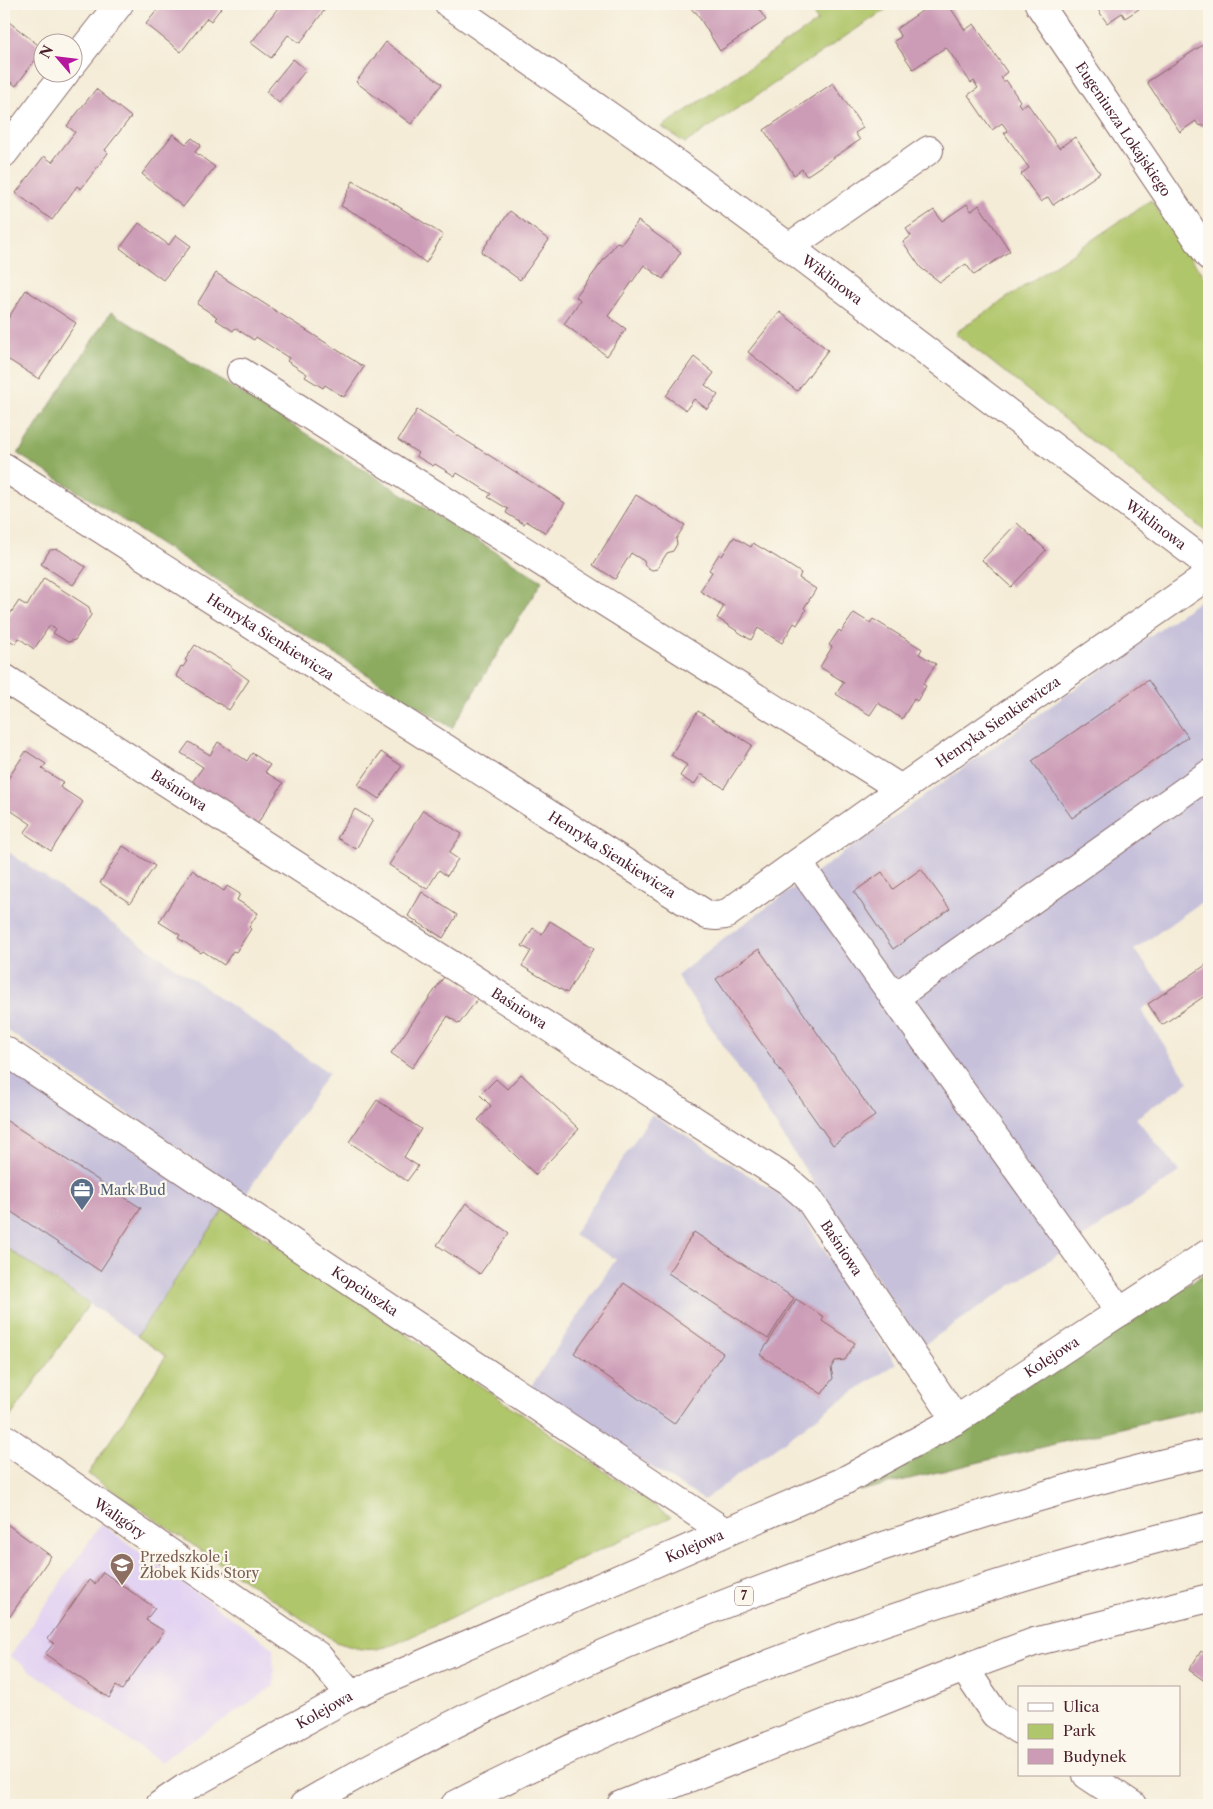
<svg xmlns="http://www.w3.org/2000/svg" width="1213" height="1809" font-family="'Libre Caslon Text',serif">
  <style>
    .built { fill: #e3d3f2 }
    .industrial { fill: #c6c0da }
    .green { fill: #b0c66b; stroke: #7d724b }
    .forest { fill: #8cab5f; stroke: #6b6545 }
    .building { fill: #cc9bb6 }
    .lines { fill: none; stroke-linecap: round; stroke-linejoin: round }
    .minor-casing { stroke: #866767; stroke-width: 30 }
    .highway-casing { stroke: #866767; stroke-width: 30 }
    .minor { stroke: #fff; stroke-width: 28 }
    .highway { stroke: #fff; stroke-width: 28 }
    .labels { text-anchor: middle; stroke-width: 4.5; stroke-linejoin: round; paint-order: stroke }
    .shield { fill: #fbf7ec; stroke: #7f6065; stroke-width: 1 }
    .shield-label { font-size: 12px; font-weight: bold; fill: #4a1f2b }
    .street-label { font-size: 14px; fill: #4a1f2b; stroke: #fbf7ec }
    .service-label { font-size: 14px; fill: #4e5e75; stroke: #fbf7ec; text-anchor: start }
    .education-label { font-size: 14px; fill: #785e54; stroke: #fbf7ec; text-anchor: start }
  </style>
  <rect width="100%" height="100%" fill="#fbf7ec"/>
  <filter id="ink" filterUnits="userSpaceOnUse"><feTurbulence type="fractalNoise" baseFrequency=".02" numOctaves="2"/><feDisplacementMap in="SourceGraphic" scale="10" xChannelSelector="R" yChannelSelector="G"/><feConvolveMatrix kernelMatrix="1 2 1 2 8 2 1 2 1" color-interpolation-filters="sRGB"/></filter>
  <filter id="wash" filterUnits="userSpaceOnUse"><feTurbulence type="fractalNoise" baseFrequency=".0096" numOctaves="4" result="noise"/><feDisplacementMap in="SourceGraphic" scale="20" xChannelSelector="R" yChannelSelector="G"/><feGaussianBlur stdDeviation="1.12" result="paint"/><feColorMatrix in="noise" values="0 0 0 0 0 0 0 0 0 0 0 0 0 0 0 0 0 1.4 0 .05"/><feComposite in="paint" operator="in"/></filter>
  <g filter="url(#wash)">
    <rect width="100%" height="100%" fill="#f4ecd7"/>
    <!-- built -->
    <path class="built" d="M 101,1524 L 273,1648 L 274,1686 L 160,1762 L 10,1656 Z"/>
    <!-- industrial -->
    <path class="industrial" d="M 1209,594 L 1209,910 L 1203,901 L 1134,950 L 1167,991 L 1141,1010 L 1189,1082 L 1136,1118 L 1180,1172 L 922,1346 L 677,976 L 725,937 Z
      M 4,849 L 329,1073 L 245,1195 L 4,1028 Z
      M 4,1062 L 224,1209 L 137,1336 L 4,1246 Z
      M 652,1114 L 796,1205 L 896,1364 L 835,1404 L 704,1500 L 528,1391 L 616,1259 L 573,1235 Z"/>
    <!-- green -->
    <path class="green" d="M 806,4 L 894,4 L 685,143 L 662,127 L 818,21 Z
      M 1151,200 L 1209,284 L 1209,534 L 955,333 Z
      M 224,1209 L 671,1517 L 395,1644 C 369,1653 361,1650 336,1642 L 88,1474 L 166,1356 L 137,1336 Z
      M 4,1246 L 89,1304 L 9,1419 L 4,1415 Z"/>
    <!-- forest -->
    <path class="forest" d="M 111,312 L 542,581 L 452,728 L 18,454 Z
      M 1209,1271 L 1209,1407 L 859,1491 Z"/>
    <g id="blocks">
      <!-- building -->
      <path class="building" d="M 162,4 L 224,4 L 211,21 L 207,18 L 181,52 L 146,24 Z
        M 281,4 L 329,4 L 300,43 L 288,35 L 271,58 L 251,43 Z
        M 688,4 L 755,4 L 766,20 L 720,51 L 696,12 L 694,12 Z
        M 932,4 L 948,4 L 965,30 L 974,24 L 1007,72 L 1001,77 L 1004,82 L 1006,80 L 1020,101 L 1018,103 L 1021,107 L 1027,103 L 1059,148 L 1075,137 L 1100,173 L 1053,205 L 1048,197 L 1041,202 L 1021,174 L 1029,168 L 1004,133 L 1008,131 L 1002,123 L 992,130 L 968,95 L 978,88 L 974,81 L 971,83 L 946,47 L 913,69 L 894,41 L 901,37 L 896,29 Z
        M 1094,4 L 1141,4 L 1142,7 L 1125,18 L 1122,13 L 1107,23 Z
        M 9,22 L 42,48 L 42,51 L 16,86 L 8,80 L 4,85 L 4,29 Z
        M 386,42 L 442,84 L 411,124 L 356,82 Z
        M 1204,44 L 1209,52 L 1209,127 L 1198,125 L 1196,121 L 1180,132 L 1147,82 Z
        M 293,59 L 306,70 L 279,103 L 266,92 Z
        M 833,83 L 863,128 L 855,133 L 860,140 L 806,176 L 802,169 L 794,175 L 764,130 Z
        M 96,89 L 131,117 L 105,150 L 108,153 L 81,189 L 77,186 L 52,220 L 16,193 L 44,156 L 52,162 L 75,132 L 67,126 Z
        M 173,134 L 186,144 L 192,138 L 201,145 L 195,152 L 215,167 L 183,207 L 142,174 Z
        M 353,181 L 388,200 L 443,235 L 426,263 L 375,224 L 341,206 Z
        M 967,204 L 971,211 L 979,205 L 1010,251 L 974,275 L 966,264 L 940,282 L 921,268 L 903,242 L 911,236 L 906,229 L 934,210 L 942,221 Z
        M 510,211 L 549,240 L 520,280 L 481,252 Z
        M 638,221 L 681,252 L 663,279 L 644,265 L 608,316 L 626,329 L 607,356 L 564,324 L 580,301 L 576,297 L 617,242 L 621,245 Z
        M 139,223 L 169,245 L 176,235 L 191,246 L 163,280 L 120,248 Z
        M 216,273 L 364,367 L 344,397 L 325,385 L 323,388 L 305,377 L 307,374 L 287,361 L 289,358 L 256,337 L 254,340 L 235,328 L 233,331 L 215,319 L 217,317 L 197,304 Z
        M 26,290 L 76,323 L 39,379 L 9,360 L 4,368 L 4,325 Z
        M 780,312 L 828,350 L 797,391 L 748,352 Z
        M 694,357 L 714,373 L 705,385 L 718,395 L 707,409 L 694,399 L 686,410 L 666,396 Z
        M 417,410 L 565,503 L 546,533 L 526,521 L 524,524 L 506,513 L 508,509 L 488,497 L 491,494 L 474,483 L 457,473 L 455,476 L 435,464 L 433,466 L 416,456 L 418,453 L 398,440 Z
        M 636,495 L 685,525 L 676,539 L 677,544 L 673,551 L 667,553 L 657,569 L 652,570 L 645,566 L 644,561 L 631,553 L 615,579 L 593,565 Z
        M 1017,523 L 1046,550 L 1011,587 L 982,560 Z
        M 734,537 L 751,547 L 753,543 L 778,558 L 801,573 L 799,578 L 816,589 L 804,608 L 806,610 L 797,625 L 794,623 L 782,643 L 758,628 L 751,640 L 717,618 L 724,606 L 700,591 L 712,572 L 709,570 L 719,554 L 722,556 Z
        M 58,549 L 86,567 L 73,585 L 41,564 L 50,550 Z
        M 44,578 L 89,607 L 91,615 L 75,640 L 68,642 L 53,633 L 56,629 L 50,625 L 34,649 L 19,638 L 15,644 L 4,636 L 4,623 L 19,601 L 27,606 Z
        M 854,613 L 870,623 L 873,619 L 922,649 L 919,654 L 936,664 L 923,684 L 926,686 L 917,701 L 914,699 L 902,719 L 878,703 L 870,715 L 853,705 L 836,694 L 844,682 L 820,667 L 832,647 L 829,645 L 839,630 L 841,632 Z
        M 195,645 L 231,666 L 231,667 L 249,680 L 229,710 L 176,676 L 181,666 L 183,667 L 187,661 L 185,660 Z
        M 1148,680 L 1188,737 L 1072,818 L 1032,761 Z
        M 698,711 L 752,745 L 724,788 L 701,774 L 694,785 L 680,776 L 687,765 L 671,755 Z
        M 189,742 L 210,755 L 218,742 L 247,761 L 252,753 L 270,765 L 265,772 L 283,783 L 256,826 L 190,785 L 203,767 L 181,753 Z
        M 26,751 L 46,764 L 42,769 L 63,782 L 60,787 L 83,802 L 51,851 L 24,833 L 31,824 L 4,806 L 4,785 Z
        M 381,752 L 402,766 L 379,799 L 358,785 Z
        M 355,809 L 373,820 L 356,849 L 337,838 Z
        M 423,810 L 462,834 L 449,853 L 458,859 L 447,876 L 439,870 L 427,889 L 389,865 Z
        M 123,846 L 155,866 L 130,903 L 100,883 Z
        M 921,869 L 950,909 L 893,949 L 854,892 L 882,872 L 893,889 Z
        M 192,870 L 224,891 L 227,886 L 240,894 L 237,900 L 258,913 L 249,927 L 251,929 L 236,952 L 233,951 L 224,965 L 203,951 L 201,953 L 178,938 L 180,935 L 159,922 Z
        M 422,892 L 457,915 L 443,938 L 408,916 Z
        M 550,921 L 594,948 L 567,993 L 522,966 L 531,951 L 522,946 L 533,928 L 542,934 Z
        M 759,949 L 875,1116 L 833,1145 L 716,979 Z
        M 1209,963 L 1209,993 L 1162,1025 L 1148,1004 Z
        M 446,974 L 479,997 L 459,1024 L 448,1016 L 412,1068 L 391,1053 Z
        M 521,1074 L 579,1129 L 536,1175 L 478,1120 L 491,1106 L 480,1095 L 496,1079 L 507,1089 Z
        M 377,1100 L 421,1129 L 404,1157 L 418,1166 L 407,1181 L 349,1142 Z
        M 4,1119 L 141,1208 L 100,1271 L 4,1207 Z
        M 466,1203 L 509,1233 L 480,1274 L 437,1245 Z
        M 694,1232 L 794,1298 L 768,1339 L 668,1273 Z
        M 624,1283 L 723,1353 L 674,1424 L 574,1353 Z
        M 796,1299 L 824,1317 L 822,1321 L 855,1343 L 845,1360 L 835,1361 L 831,1368 L 833,1378 L 822,1394 L 760,1355 Z
        M 4,1522 L 51,1556 L 10,1616 L 4,1612 Z
        M 103,1572 L 155,1608 L 146,1620 L 164,1631 L 122,1690 L 116,1686 L 109,1698 L 45,1654 L 54,1643 L 48,1639 L 89,1580 L 95,1584 Z
        M 1201,1651 L 1209,1657 L 1209,1684 L 1189,1670 Z"/>
    </g>
  </g>
  <g filter="url(#ink)">
    <use href="#blocks" fill-opacity="0" stroke="#866767" stroke-width="1"/>
    <g class="lines">
      <defs>
        <g id="minor">
          <path id="s1" d="M 449,4 L 659,151 L 789,247 L 1209,565"/>
          <path id="s2" d="M 1039,4 L 1209,256"/>
          <path d="M 72,64 L 119,4"/>
          <path d="M 4,153 L 66,72"/>
          <path d="M 789,247 L 929,150"/>
          <path d="M 241,372 L 901,789"/>
          <path id="s3" d="M 4,467 L 707,915 L 716,916 L 725,915 L 901,789 L 1209,575"/>
          <path id="s4" d="M 4,678 L 787,1180 L 809,1199 L 956,1420"/>
          <path d="M 798,863 L 1120,1312"/>
          <path d="M 894,998 L 1209,774"/>
          <path id="s5" d="M 4,1050 L 725,1532"/>
          <path id="s6" d="M 4,1438 L 317,1655 L 351,1695"/>
          <path d="M 964,1668 L 995,1714 L 1019,1730"/>
          <path d="M 1087,1775 L 1132,1805"/>
          <path id="s7" d="M 160,1805 L 185,1788 L 351,1695 L 842,1482 L 956,1420 L 1209,1253"/>
          <path d="M 621,1805 L 964,1668 L 1034,1642 L 1209,1598"/>
        </g>
        <path id="highway" d="M 304,1805 C 506,1688 722,1597 945,1526 C 1032,1498 1120,1472 1209,1453
          M 455,1805 C 694,1683 948,1589 1209,1526"/>
      </defs>
      <!-- minor casing -->
      <use href="#minor" class="minor-casing"/>
      <!-- highway casing -->
      <use href="#highway" class="highway-casing"/>
      <!-- minor -->
      <use href="#minor" class="minor"/>
      <!-- highway -->
      <use href="#highway" class="highway"/>
    </g>
  </g>
  <!-- icons -->
  <defs>
    <symbol id="office-pin" viewBox="-11 -11 22 30"><path d="M0 17L-7.5 6A9.5 9.5 0 1 1 7.5 6Z" fill="#5c6f8a" stroke="#fbf7ec"/><path d="M-6-3h4V-5.5h4V-3h4V5H-6ZM-1-4.5V-3h2v-1.5ZM-6 0V1H6V0Z" fill="#fff"/></symbol>
    <symbol id="school-pin" viewBox="-11 -11 22 30"><path d="M0 17L-7.5 6A9.5 9.5 0 1 1 7.5 6Z" fill="#8d6e63" stroke="#fbf7ec"/><path d="M0-5L7-2L0 1L-7-2ZM-4 1L0 2.5L4 1V4Q0 6-4 4Z" fill="#fff"/></symbol>
  </defs>
  <g fill-rule="evenodd">
    <use href="#office-pin" x="68" y="1176" width="28" height="38"/>
    <use href="#school-pin" x="108" y="1551" width="28" height="38"/>
  </g>
  <g class="labels">
    <!-- shield labels -->
    <rect class="shield" x="735" y="1586.5" width="18" height="19" rx="4"/>
    <g class="shield-label">
      <text x="744" y="1600">7</text>
    </g>
    <!-- street labels -->
    <g class="street-label">
      <text dy="5" stroke="none"><textPath href="#s2" startOffset="151">Eugeniusza Lokajskiego</textPath></text>
      <text dy="5" stroke="none"><textPath href="#s1" startOffset="472">Wiklinowa</textPath></text>
      <text dy="5" stroke="none"><textPath href="#s1" startOffset="878">Wiklinowa</textPath></text>
      <text dy="5" stroke="none"><textPath href="#s3" startOffset="316">Henryka Sienkiewicza</textPath></text>
      <text dy="5" stroke="none"><textPath href="#s3" startOffset="1186">Henryka Sienkiewicza</textPath></text>
      <text dy="5" stroke="none"><textPath href="#s4" startOffset="208">Baśniowa</textPath></text>
      <text dy="5" stroke="none"><textPath href="#s3" startOffset="721">Henryka Sienkiewicza</textPath></text>
      <text dy="5" stroke="none"><textPath href="#s4" startOffset="612">Baśniowa</textPath></text>
      <text dy="5" stroke="none"><textPath href="#s4" startOffset="1018">Baśniowa</textPath></text>
      <text dy="5" stroke="none"><textPath href="#s5" startOffset="434">Kopciuszka</textPath></text>
      <text dy="5" stroke="none"><textPath href="#s7" startOffset="1000">Kolejowa</textPath></text>
      <text dy="5" stroke="none"><textPath href="#s6" startOffset="141">Waligóry</textPath></text>
      <text dy="5" stroke="none"><textPath href="#s7" startOffset="595">Kolejowa</textPath></text>
      <text dy="5" stroke="none"><textPath href="#s7" startOffset="190">Kolejowa</textPath></text>
    </g>
    <!-- service labels -->
    <g class="service-label">
      <text x="100" y="1195">Mark Bud</text>
    </g>
    <!-- education labels -->
    <g class="education-label">
      <text x="140" y="1562">Przedszkole i<tspan x="140" dy="16">Żłobek Kids Story</tspan></text>
    </g>
  </g>
  <!-- margin -->
  <rect width="1213" height="1809" fill="none" stroke="#fbf7ec" stroke-width="20"/>
  <!-- legend -->
  <rect x="1018" y="1686" width="162" height="90" fill="#fbf7ec" stroke="#b4a19f"/>
  <rect x="1028" y="1703" width="25" height="8" fill="#ffffff" stroke="#b4a19f"/>
  <text x="1063" y="1712" font-size="15" fill="#4a1f2b">Ulica</text>
  <rect x="1028" y="1724" width="25" height="15" fill="#b0c66b" stroke="#b4a19f"/>
  <text x="1063" y="1736" font-size="15" fill="#4a1f2b">Park</text>
  <rect x="1028" y="1749" width="25" height="15" fill="#cc9bb6" stroke="#b4a19f"/>
  <text x="1063" y="1762" font-size="15" fill="#4a1f2b">Budynek</text>
  <!-- north arrow -->
  <g transform="translate(58 58) rotate(298)"><circle r="24" fill="#fbf7ec" stroke="#b4a19f"/>
  <path d="M0-4L9 19L0 12L-9 19Z" fill="#b5179e"/>
  <text y="-8" font-size="14" font-weight="bold" text-anchor="middle" fill="#4a1f2b">N</text>
  </g>
</svg>
